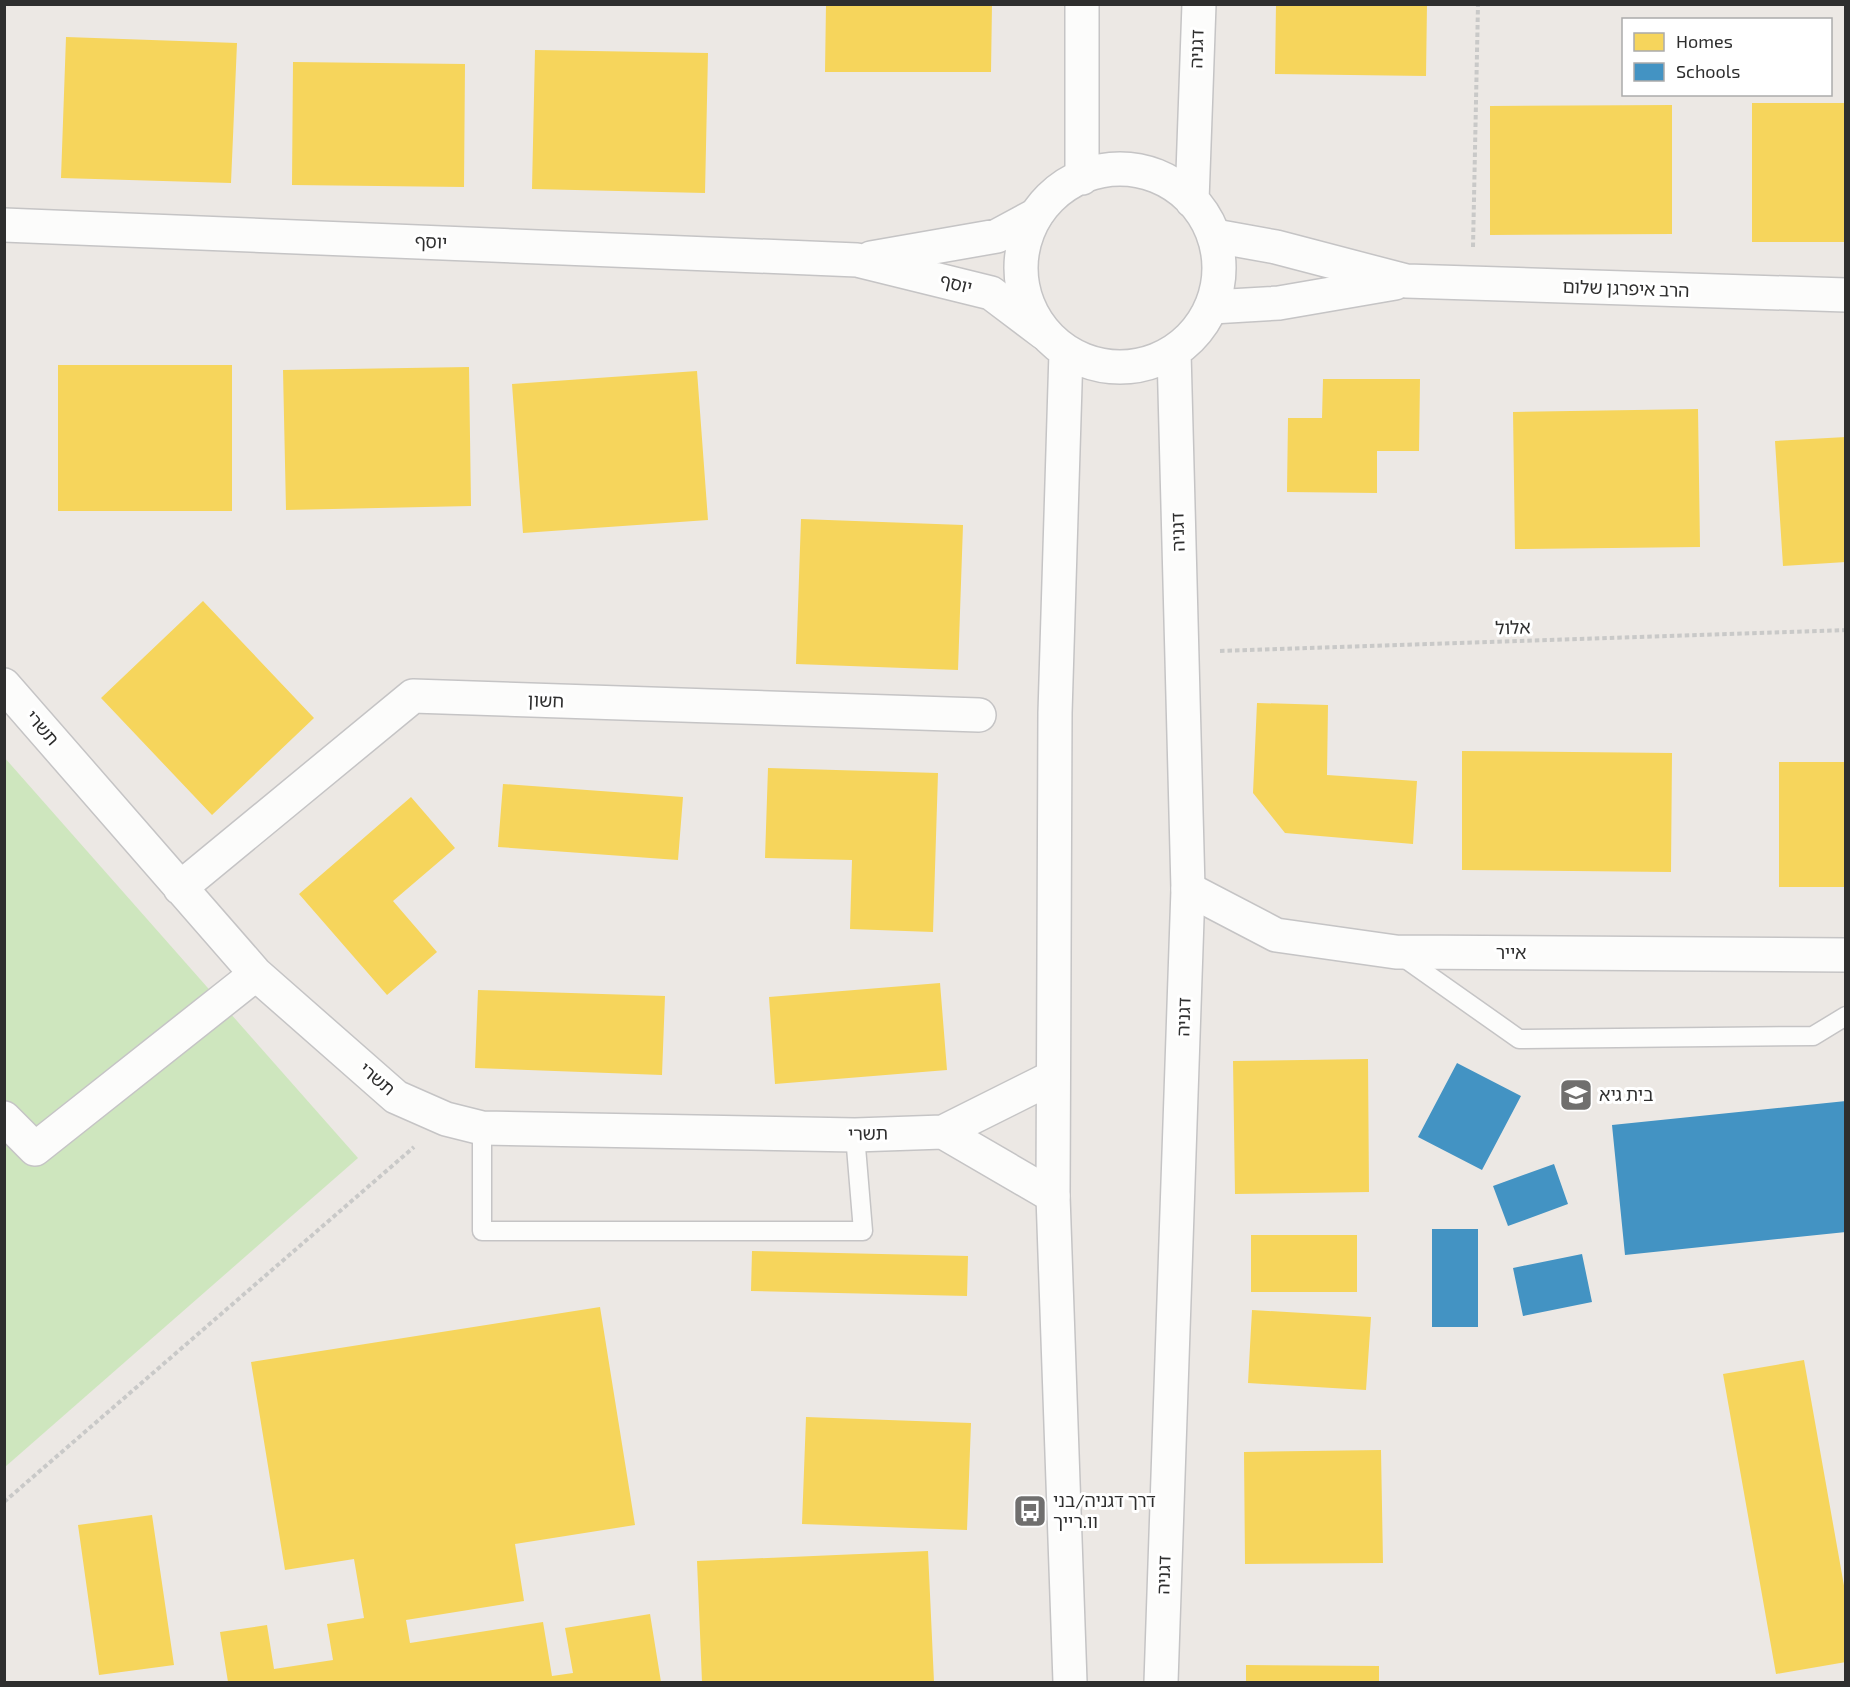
<svg xmlns="http://www.w3.org/2000/svg" width="1850" height="1687" font-family="'Exo 2','Noto Sans Hebrew',sans-serif">
  <style>
    .park { fill: #cee6be }
    .homes { fill: #f6d55c }
    .schools { fill: #4393c3 }
    .lines { fill: none; stroke-linecap: round; stroke-linejoin: round }
    .lane-casing { stroke: #c5c4c5; stroke-width: 21 }
    .street-casing { stroke: #c5c4c5; stroke-width: 36 }
    .secondary-casing { stroke: #c5c4c5; stroke-width: 36 }
    .path { stroke: #c9c9c8; stroke-width: 4; stroke-dasharray: 4.5 3; stroke-linecap: butt }
    .lane { stroke: #fcfcfb; stroke-width: 18 }
    .street { stroke: #fcfcfb; stroke-width: 33 }
    .secondary { stroke: #fcfcfb; stroke-width: 33 }
    .labels { text-anchor: middle; stroke-width: 6; stroke-linejoin: round; paint-order: stroke }
    .street-label { font-size: 18px; fill: #2e2e2e; stroke: #fff }
    .poi-label { font-size: 18px; fill: #2e2e2e; stroke: #fff; text-anchor: start }
  </style>
  <rect width="100%" height="100%" fill="#ece8e4"/>
  <!-- park -->
  <path class="park" d="M 4,757 L 358,1158 L 5,1467 L 4,1467 Z"/>
  <!-- homes -->
  <path class="homes" d="M 826,4 L 992,4 L 991,72 L 825,72 Z
    M 1276,4 L 1427,4 L 1426,76 L 1275,74 Z
    M 66,37 L 237,43 L 231,183 L 61,178 Z
    M 535,50 L 708,53 L 705,193 L 532,189 Z
    M 293,62 L 465,64 L 464,187 L 292,185 Z
    M 1752,103 L 1846,103 L 1846,242 L 1752,242 Z
    M 1672,105 L 1672,234 L 1490,235 L 1490,106 Z
    M 58,365 L 232,365 L 232,511 L 58,511 Z
    M 469,367 L 471,506 L 286,510 L 283,370 Z
    M 697,371 L 708,520 L 523,533 L 512,384 Z
    M 1323,379 L 1420,379 L 1419,451 L 1377,451 L 1377,493 L 1287,492 L 1288,418 L 1322,418 Z
    M 1698,409 L 1700,547 L 1515,549 L 1513,412 Z
    M 1846,437 L 1846,562 L 1783,566 L 1775,441 Z
    M 801,519 L 963,525 L 958,670 L 796,664 Z
    M 203,601 L 314,718 L 212,815 L 101,698 Z
    M 1257,703 L 1328,705 L 1327,775 L 1417,781 L 1413,844 L 1285,833 L 1253,793 Z
    M 1462,751 L 1672,753 L 1671,872 L 1462,870 Z
    M 1779,762 L 1846,762 L 1846,887 L 1779,887 Z
    M 768,768 L 938,773 L 933,932 L 850,929 L 852,860 L 765,858 Z
    M 503,784 L 683,797 L 678,860 L 498,847 Z
    M 411,797 L 455,848 L 393,901 L 437,952 L 387,995 L 299,894 Z
    M 940,983 L 947,1070 L 775,1084 L 769,997 Z
    M 478,990 L 665,996 L 662,1075 L 475,1068 Z
    M 1368,1059 L 1369,1192 L 1235,1194 L 1233,1061 Z
    M 1251,1235 L 1357,1235 L 1357,1292 L 1251,1292 Z
    M 752,1251 L 968,1256 L 967,1296 L 751,1291 Z
    M 600,1307 L 635,1525 L 515,1544 L 524,1601 L 406,1620 L 410,1643 L 543,1622 L 552,1676 L 573,1673 L 565,1628 L 650,1614 L 661,1682 L 228,1682 L 220,1632 L 267,1625 L 274,1669 L 333,1660 L 327,1624 L 364,1618 L 354,1559 L 285,1570 L 251,1362 Z
    M 1252,1310 L 1371,1317 L 1366,1390 L 1248,1383 Z
    M 1804,1360 L 1846,1597 L 1846,1662 L 1776,1674 L 1723,1374 Z
    M 806,1417 L 971,1423 L 967,1530 L 802,1524 Z
    M 1381,1450 L 1383,1563 L 1245,1564 L 1244,1452 Z
    M 152,1515 L 174,1665 L 99,1675 L 78,1525 Z
    M 928,1551 L 934,1682 L 702,1682 L 697,1561 Z
    M 1246,1665 L 1379,1666 L 1379,1682 L 1246,1682 Z"/>
  <!-- schools -->
  <path class="schools" d="M 1457,1063 L 1521,1096 L 1482,1170 L 1418,1137 Z
    M 1846,1101 L 1846,1232 L 1625,1255 L 1612,1125 Z
    M 1554,1164 L 1568,1204 L 1508,1226 L 1493,1186 Z
    M 1432,1229 L 1478,1229 L 1478,1327 L 1432,1327 Z
    M 1582,1254 L 1592,1302 L 1523,1316 L 1513,1268 Z"/>
  <g class="lines">
    <defs>
      <path id="lane" d="M 1400,955 L 1519,1039 L 1813,1036 L 1846,1016
        M 482,1128 L 482,1231 L 863,1231 L 855,1135"/>
      <path id="street" d="M 4,225 L 857,260 L 991,293 L 1044,333
        M 1215,236 L 1276,247 L 1406,281 L 1846,295
        M 871,258 L 997,236 L 1036,215
        M 1212,307 L 1279,303 L 1395,283
        M 4,685 L 256,974 L 396,1097 L 446,1119 L 482,1128 L 855,1135 L 943,1132
        M 180,888 L 413,696 L 979,715
        M 1188,889 L 1276,935 L 1396,952 L 1846,955
        M 4,1118 L 35,1149 L 256,974
        M 1053,1196 L 943,1132 L 1053,1077"/>
      <path id="secondary" d="M 1082,4 L 1082,178
        M1021 268a99 99 0 1 1 198 0a99 99 0 1 1-198 0Z
        M 1192,201 L 1199,4
        M 1066,352 L 1055,713 L 1053,1196 L 1070,1682
        M 1161,1682 L 1188,889 L 1174,352"/>
    </defs>
    <!-- lane casing -->
    <use href="#lane" class="lane-casing"/>
    <!-- street casing -->
    <use href="#street" class="street-casing"/>
    <!-- secondary casing -->
    <use href="#secondary" class="secondary-casing"/>
    <!-- path -->
    <path class="path" d="M 1473,247 L 1478,4
      M 1220,651 L 1846,630
      M 4,1502 L 414,1147"/>
    <!-- lane -->
    <use href="#lane" class="lane"/>
    <!-- street -->
    <use href="#street" class="street"/>
    <!-- secondary -->
    <use href="#secondary" class="secondary"/>
  </g>
  <!-- icons -->
  <defs>
    <symbol id="school-square" viewBox="-11 -11 22 22"><rect x="-9" y="-9" width="18" height="18" rx="4" fill="#706f6e" stroke="#fff"/><path d="M0-5L7-2L0 1L-7-2ZM-4 1L0 2.5L4 1V4Q0 6-4 4Z" fill="#fff"/></symbol>
    <symbol id="bus-square" viewBox="-11 -11 22 22"><rect x="-9" y="-9" width="18" height="18" rx="4" fill="#706f6e" stroke="#fff"/><path d="M-5-6H5V4H4V6H2V4H-2V6H-4V4H-5ZM-3.5-4V0h7V-4ZM-3.5 1.2v1.5H-2V1.2ZM2 1.2v1.5H3.5V1.2Z" fill="#fff"/></symbol>
  </defs>
  <g fill-rule="evenodd">
    <use href="#school-square" x="1557" y="1076" width="38" height="38"/>
    <use href="#bus-square" x="1011" y="1492" width="38" height="38"/>
  </g>
  <g class="labels">
    <!-- street labels -->
    <g class="street-label">
      <text transform="translate(1197 49) rotate(-88)" y="6">דגניה</text>
      <text transform="translate(431 242) rotate(2)" y="6">יוסף</text>
      <text transform="translate(956 284) rotate(14)" y="6">יוסף</text>
      <text transform="translate(1626 289) rotate(2)" y="6">הרב איפרגן שלום</text>
      <text transform="translate(1178 532) rotate(-92)" y="6">דגניה</text>
      <text transform="translate(1513 628) rotate(-2)" y="6">אלול</text>
      <text transform="translate(546 701) rotate(2)" y="6">חשון</text>
      <text transform="translate(42 728) rotate(49)" y="6">תשרי</text>
      <text x="1511" y="959">אייר</text>
      <text transform="translate(1184 1017) rotate(-88)" y="6">דגניה</text>
      <text transform="translate(377 1079) rotate(40)" y="6">תשרי</text>
      <text transform="translate(868 1134) rotate(-1)" y="6">תשרי</text>
      <text transform="translate(1164 1575) rotate(-88)" y="6">דגניה</text>
    </g>
    <!-- poi labels -->
    <g class="poi-label">
      <text x="1599" y="1101">בית גיא</text>
      <text x="1053" y="1507">דרך דגניה/בני<tspan x="1053" dy="21">וו.רייך</tspan></text>
    </g>
  </g>
  <!-- border -->
  <rect width="1850" height="1687" fill="none" stroke="#2e2e2e" stroke-width="12"/>
  <!-- legend -->
  <rect x="1622" y="18" width="210" height="78" fill="#ffffff" stroke="#ababab" stroke-width="1.5"/>
  <rect x="1634" y="33" width="30" height="18" fill="#f6d55c" stroke="#ababab" stroke-width="1.5"/>
  <text x="1676" y="48" font-size="18" fill="#2e2e2e">Homes</text>
  <rect x="1634" y="63" width="30" height="18" fill="#4393c3" stroke="#ababab" stroke-width="1.5"/>
  <text x="1676" y="78" font-size="18" fill="#2e2e2e">Schools</text>
</svg>
